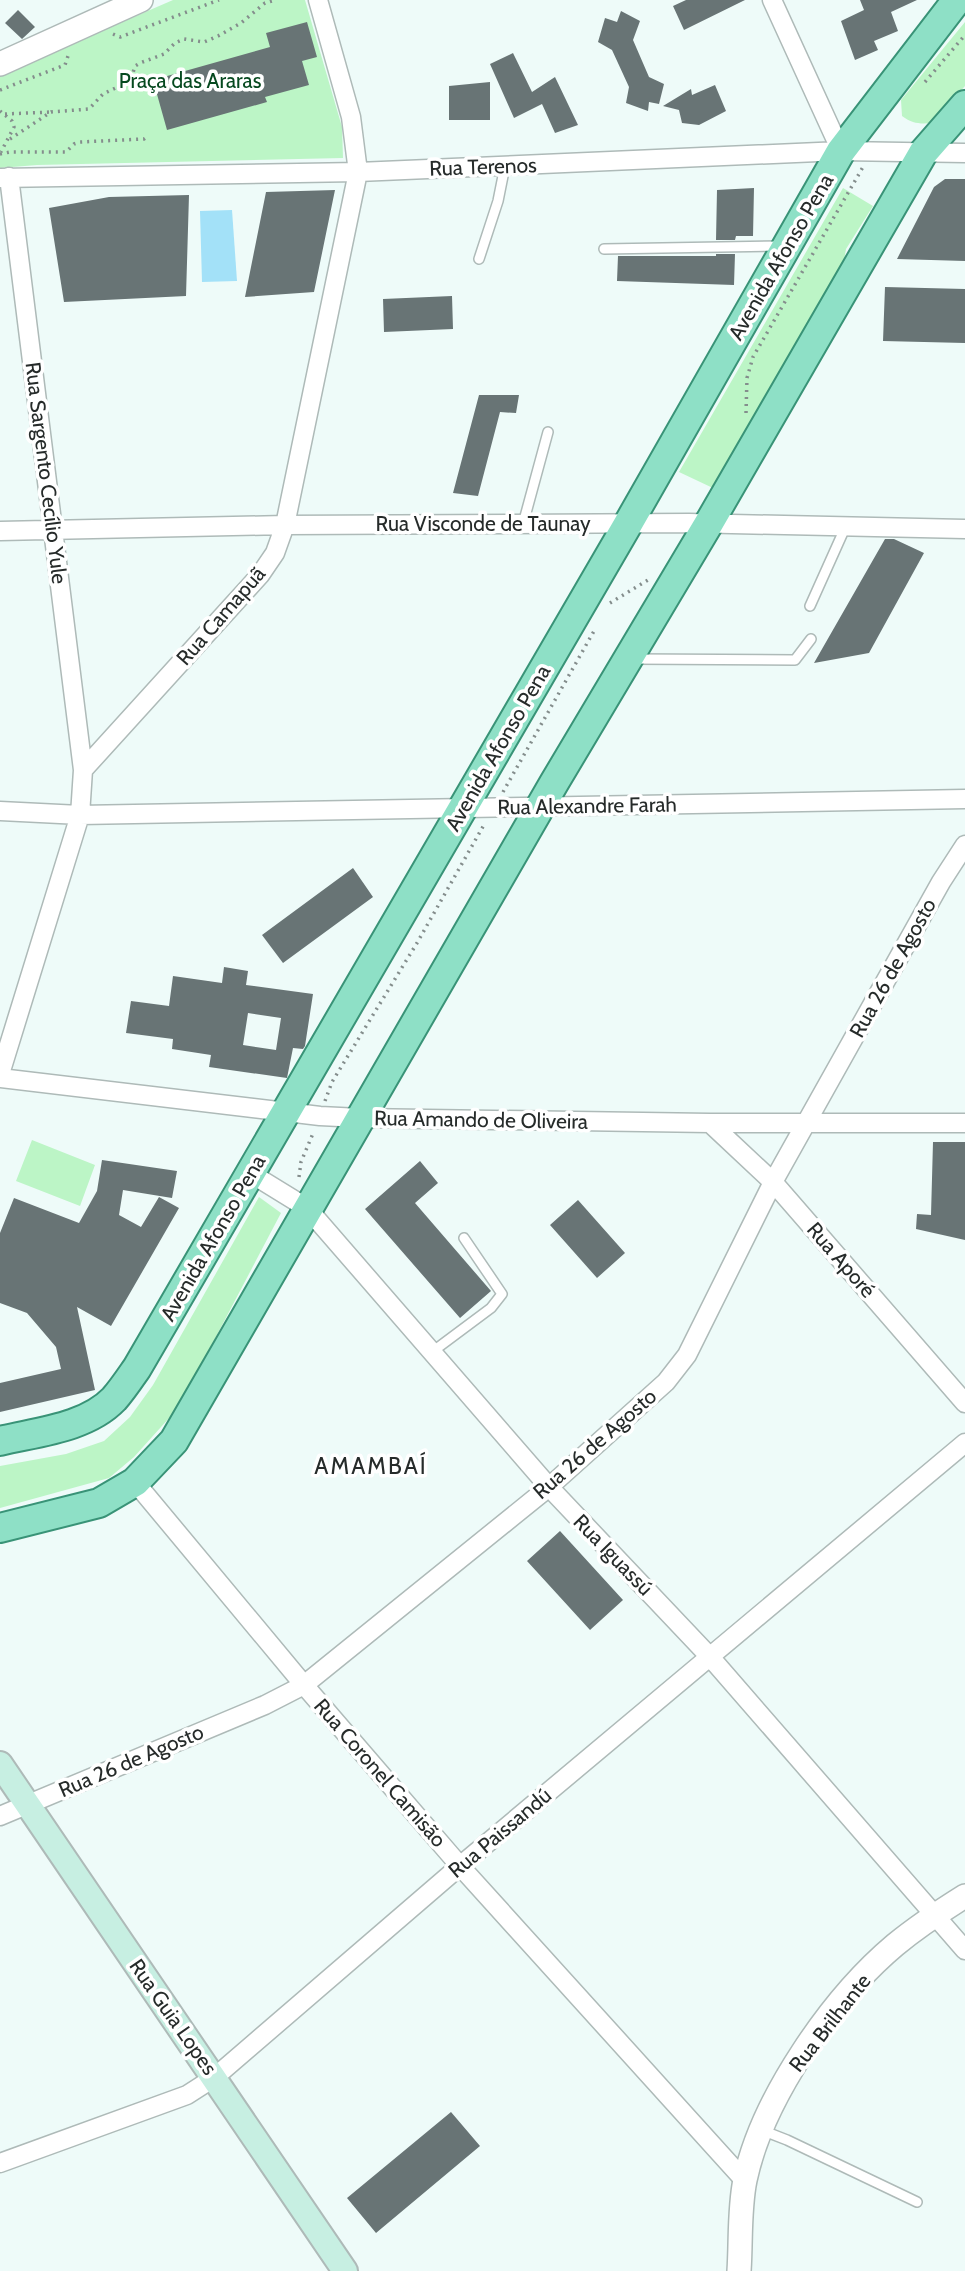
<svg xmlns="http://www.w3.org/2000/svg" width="965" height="2271" font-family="Cabin,sans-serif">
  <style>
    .green { fill: #bcf5c6 }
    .water { fill: #a3e1f8 }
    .building { fill: #687475; fill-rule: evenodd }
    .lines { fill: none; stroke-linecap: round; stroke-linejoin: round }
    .service-casing { stroke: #aebab8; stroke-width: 12 }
    .minor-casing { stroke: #aebab8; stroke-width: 21 }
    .tertiary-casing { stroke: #aebab8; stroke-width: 26 }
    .secondary-casing { stroke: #aebab8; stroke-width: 28 }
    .primary-casing { stroke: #399377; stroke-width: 32 }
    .path { stroke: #848d8c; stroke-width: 3.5; stroke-dasharray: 2 5; stroke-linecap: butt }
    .service { stroke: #fff; stroke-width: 9 }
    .minor { stroke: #fff; stroke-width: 18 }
    .tertiary { stroke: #fff; stroke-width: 23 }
    .secondary { stroke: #c7efe2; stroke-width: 24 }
    .primary { stroke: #8ee0c6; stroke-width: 28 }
    .labels { text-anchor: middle; stroke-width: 7; stroke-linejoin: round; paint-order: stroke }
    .park-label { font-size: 21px; fill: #06491f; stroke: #fff }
    .street-label { font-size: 21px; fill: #262b2a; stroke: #fff }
    .neighbourhood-label { font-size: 23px; letter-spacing: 2px; fill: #262b2a; stroke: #fff }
  </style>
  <rect width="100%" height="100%" fill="#eefbf9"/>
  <!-- green -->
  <path class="green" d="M 173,0 L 305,0 L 342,127 L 343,158 L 37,165 L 0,168 L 0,75 Z
    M 965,22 L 965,86 L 933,123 C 920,124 913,124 902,116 L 901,100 Z
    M 843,188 L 873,206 L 846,249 L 841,278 L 715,489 L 679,472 Z
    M 32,1140 L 95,1165 L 80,1206 L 16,1181 Z
    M 259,1197 L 281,1213 L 179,1407 L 134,1457 L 109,1478 L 0,1508 L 0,1466 L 66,1454 L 104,1441 L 130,1417 L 153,1385 Z"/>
  <!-- water -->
  <path class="water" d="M 232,210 L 237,281 L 202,282 L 200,211 Z"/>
  <!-- building -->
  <path class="building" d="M 686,0 L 745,0 L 684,30 L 673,6 Z
    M 860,0 L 917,0 L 891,12 L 898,31 L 874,41 L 878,50 L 855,60 L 841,21 L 864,10 Z
    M 18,10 L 35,27 L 22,39 L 5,23 Z
    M 621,11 L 640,21 L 633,40 L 649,77 L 664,84 L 659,104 L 649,102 L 648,111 L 626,103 L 629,87 L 612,50 L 598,42 L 605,18 L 617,22 Z
    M 307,22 L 317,57 L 302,61 L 309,85 L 265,97 L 267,102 L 167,130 L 153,80 L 270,47 L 266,33 Z
    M 513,53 L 532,92 L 555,77 L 578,125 L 555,133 L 542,104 L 514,118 L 490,64 Z
    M 490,82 L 490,120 L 449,120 L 449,86 Z
    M 715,85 L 726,111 L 699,125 L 682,123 L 679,110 L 663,106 L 691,89 L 692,95 Z
    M 945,179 L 965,179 L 965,261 L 897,259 L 934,187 Z
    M 754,188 L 753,236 L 736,236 L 735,240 L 716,240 L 717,190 Z
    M 335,190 L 314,292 L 245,297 L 266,192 Z
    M 189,195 L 186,296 L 64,302 L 49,208 L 109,197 Z
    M 716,254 L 735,254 L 734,285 L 617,281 L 618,256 L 716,256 Z
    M 885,287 L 965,289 L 965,343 L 883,341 Z
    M 452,296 L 453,329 L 384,332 L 383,299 Z
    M 479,395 L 519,395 L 516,413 L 500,412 L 478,496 L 453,493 Z
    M 885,539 L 894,539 L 924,553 L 869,653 L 814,663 Z
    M 353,868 L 373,897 L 283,963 L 262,935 Z
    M 224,967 L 248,971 L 246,985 L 313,994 L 305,1046 L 303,1049 L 293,1048 L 287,1078 L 209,1067 L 211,1055 L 172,1049 L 173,1039 L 126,1033 L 131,1001 L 169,1006 L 173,976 L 222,983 ZM 248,1013 L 281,1018 L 276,1050 L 243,1045 Z
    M 933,1142 L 965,1142 L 965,1240 L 916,1229 L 917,1214 L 931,1215 Z
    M 102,1160 L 177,1171 L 172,1198 L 123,1190 L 119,1215 L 141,1227 L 159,1197 L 179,1208 L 111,1326 L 77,1307 L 95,1390 L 0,1412 L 0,1383 L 61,1369 L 56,1347 L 27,1313 L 0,1303 L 0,1233 L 14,1198 L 79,1223 L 97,1191 Z
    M 420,1161 L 438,1183 L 415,1203 L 491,1291 L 460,1318 L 365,1209 Z
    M 578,1200 L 625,1253 L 597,1278 L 550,1225 Z
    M 560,1531 L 623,1600 L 590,1630 L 527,1561 Z
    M 451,2112 L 480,2146 L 376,2233 L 347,2198 Z"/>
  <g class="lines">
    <defs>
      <path id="service" d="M 604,249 L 781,246
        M 479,259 L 498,201 L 505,166
        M 523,524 L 548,432
        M 810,606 L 845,528
        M 634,659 L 795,660 L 811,639
        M 432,1352 L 491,1308 L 502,1294 L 464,1238
        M 764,2131 L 787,2140 L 917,2202"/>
      <path id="minor" d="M 772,0 L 841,151
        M 0,178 L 358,172 L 841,151 L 965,153
        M 0,531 L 285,525 L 689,523 L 965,529
        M 83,770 L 260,575 L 275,553 L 285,525 L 358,172 L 351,117 L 318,0
        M 0,811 L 80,815 L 965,799
        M 0,1074 L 80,815 L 83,770 L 9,177
        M 0,1078 L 320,1116 L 360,1118 L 710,1123 L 965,1123
        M 710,1123 L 773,1182 L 965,1403
        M 250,1173 L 307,1208 L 549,1487 L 711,1658 L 965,1950
        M 135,1482 L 304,1685 L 460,1866 L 745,2181
        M 0,1816 L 265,1705 L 304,1685 L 549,1487 L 666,1382 L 687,1355 L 773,1182 L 941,882 L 965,845
        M 0,2163 L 187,2095 L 215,2077 L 460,1866 L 965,1443"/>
      <path id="tertiary" d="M 0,64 L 141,0
        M 739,2271 C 741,2242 739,2209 745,2180 C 762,2099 832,1998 895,1945 C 917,1927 941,1911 965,1896"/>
      <path id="secondary" d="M 0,1764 L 345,2271"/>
      <path id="primary" d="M 0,1441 C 37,1432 86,1428 114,1399 C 122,1390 130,1378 137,1368 L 628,524 L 841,151 L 957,0
        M 0,1528 L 99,1503 L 135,1482 L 174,1441 L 554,783 L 709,523 L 923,153 L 965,105"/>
    </defs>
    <!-- service casing -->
    <use href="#service" class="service-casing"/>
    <!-- minor casing -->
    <use href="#minor" class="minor-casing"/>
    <!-- tertiary casing -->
    <use href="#tertiary" class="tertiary-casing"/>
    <!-- secondary casing -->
    <use href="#secondary" class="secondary-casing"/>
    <!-- primary casing -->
    <use href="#primary" class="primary-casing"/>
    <!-- path -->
    <path class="path" d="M 113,34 L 120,37 L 219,0
      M 925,82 L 965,35
      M 0,90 L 65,65 L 69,53
      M 0,111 L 12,121 L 14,127 L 1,152
      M 5,114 L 51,112
      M 10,139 L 51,112 L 89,109 L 103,94 L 126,83 L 132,76 L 135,66 L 140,63 L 164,54 L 175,43 L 184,39 L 204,42 L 218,36 L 241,23 L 265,3 L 275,0
      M 0,154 L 10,152 L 66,152 L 74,144 L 80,142 L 144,139 L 147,137
      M 746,413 L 747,378 L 753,357 L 863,167
      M 610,603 L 648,580
      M 503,792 L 594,631
      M 325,1101 L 332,1082 L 417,943 L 485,823
      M 299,1177 L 301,1162 L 314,1131"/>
    <!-- service -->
    <use href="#service" class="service"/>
    <!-- minor -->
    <use href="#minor" class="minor"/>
    <!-- tertiary -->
    <use href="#tertiary" class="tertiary"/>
    <!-- secondary -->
    <use href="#secondary" class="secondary"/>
    <!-- primary -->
    <use href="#primary" class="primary"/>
  </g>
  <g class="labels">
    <!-- park labels -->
    <g class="park-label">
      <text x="190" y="88">Praça das Araras</text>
    </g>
    <!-- street labels -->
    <g class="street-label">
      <text transform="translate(483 167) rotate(-2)" y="7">Rua Terenos</text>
      <text transform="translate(781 257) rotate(-60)" y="7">Avenida Afonso Pena</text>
      <text transform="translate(46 473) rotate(83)" y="7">Rua Sargento Cecílio Yule</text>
      <text x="483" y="531">Rua Visconde de Taunay</text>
      <text transform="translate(221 616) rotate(-49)" y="7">Rua Camapuã</text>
      <text transform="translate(498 748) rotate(-60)" y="7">Avenida Afonso Pena</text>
      <text transform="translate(587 806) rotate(-1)" y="7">Rua Alexandre Farah</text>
      <text transform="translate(893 968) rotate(-61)" y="7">Rua 26 de Agosto</text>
      <text transform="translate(481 1120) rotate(1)" y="7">Rua Amando de Oliveira</text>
      <text transform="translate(213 1238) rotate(-60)" y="7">Avenida Afonso Pena</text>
      <text transform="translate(841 1260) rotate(49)" y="7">Rua Aporé</text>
      <text transform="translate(595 1444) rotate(-41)" y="7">Rua 26 de Agosto</text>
      <text transform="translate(613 1555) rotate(46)" y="7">Rua Iguassú</text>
      <text transform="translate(131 1761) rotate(-23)" y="7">Rua 26 de Agosto</text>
      <text transform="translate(380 1773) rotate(49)" y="7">Rua Coronel Camisão</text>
      <text transform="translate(500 1833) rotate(-40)" y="7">Rua Paissandú</text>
      <text transform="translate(173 2017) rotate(55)" y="7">Rua Guia Lopes</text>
      <text transform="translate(830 2023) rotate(-52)" y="7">Rua Brilhante</text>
    </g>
    <!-- neighbourhood labels -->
    <g class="neighbourhood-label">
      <text x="371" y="1474">AMAMBAÍ</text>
    </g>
  </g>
</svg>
